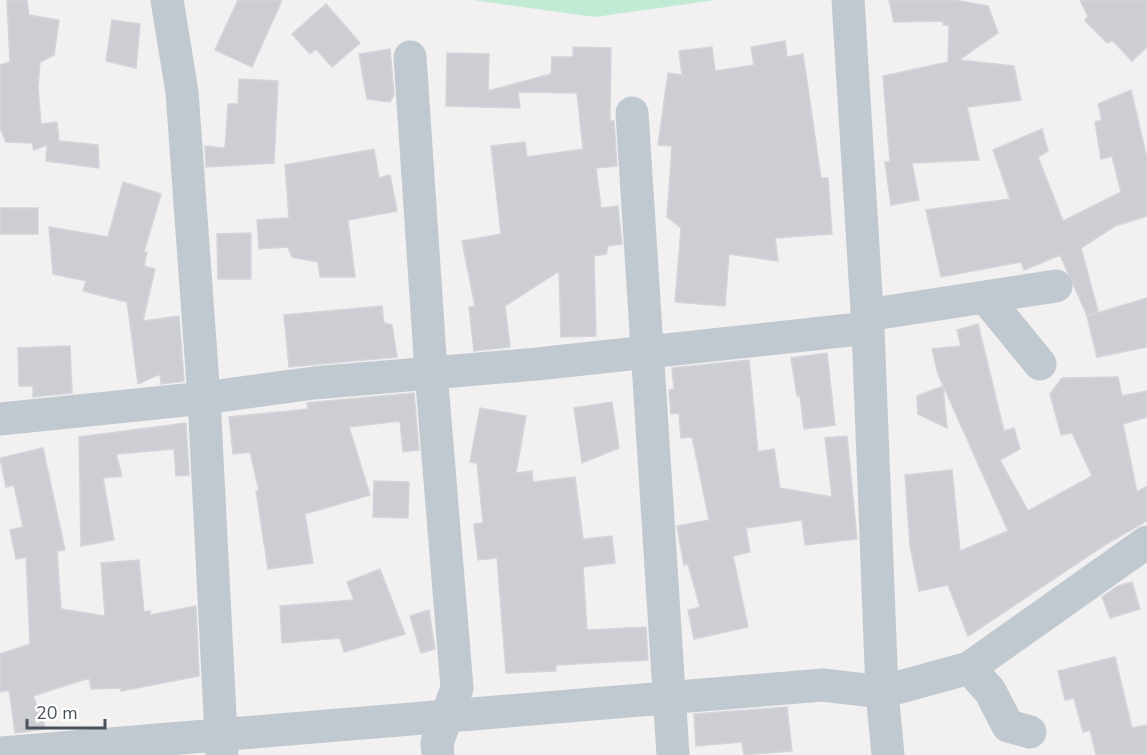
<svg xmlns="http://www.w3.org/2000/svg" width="1147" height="755" font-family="'Nunito Sans',sans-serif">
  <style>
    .green { fill: #c2ebd6 }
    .building { fill: #cdced4; stroke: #d4d5da; stroke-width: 1.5 }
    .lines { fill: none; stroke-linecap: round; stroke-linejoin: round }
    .minor { stroke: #c1c9d0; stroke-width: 33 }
  </style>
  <rect width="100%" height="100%" fill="#f2f0f0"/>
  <!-- green -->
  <path class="green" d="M 473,0 L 716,0 L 595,17 Z"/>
  <!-- building -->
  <path class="building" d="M 7,0 L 27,0 L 29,15 L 59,20 L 54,55 L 40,62 L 38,87 L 41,124 L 57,122 L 59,141 L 98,145 L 99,168 L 46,161 L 47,145 L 34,150 L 32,143 L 6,142 L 0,128 L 0,65 L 10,62 Z
    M 238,0 L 282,0 L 252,67 L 215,50 Z
    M 889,0 L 954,0 L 988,6 L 998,33 L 959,60 L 1014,66 L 1021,100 L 967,107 L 979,160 L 912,163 L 919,200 L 891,205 L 885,162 L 890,162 L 883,76 L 948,62 L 949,25 L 943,25 L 943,21 L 894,22 Z
    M 1080,0 L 1147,0 L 1147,47 L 1132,61 L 1113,41 L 1107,43 L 1085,21 L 1088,16 Z
    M 326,4 L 360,43 L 332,67 L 316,49 L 310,54 L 292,34 Z
    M 112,20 L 140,24 L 136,68 L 106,61 Z
    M 785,41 L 787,57 L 803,54 L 821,178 L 828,178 L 832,234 L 775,238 L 778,261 L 729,254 L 725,306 L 675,302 L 681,228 L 667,217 L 672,146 L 658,145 L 668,73 L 682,75 L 679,51 L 712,47 L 715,71 L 754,65 L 751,47 Z
    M 573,47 L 611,48 L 610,121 L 614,121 L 617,166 L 596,168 L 601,208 L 618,206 L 622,244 L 608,246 L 606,254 L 594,256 L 596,336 L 561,337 L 559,271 L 505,306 L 510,347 L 474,351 L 469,307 L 475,306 L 462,241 L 501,234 L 491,146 L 525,142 L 527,157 L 583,149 L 577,93 L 518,92 L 520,108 L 446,106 L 447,53 L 489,54 L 488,91 L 551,74 L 552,57 L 573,57 Z
    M 390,49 L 394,95 L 390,102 L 367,99 L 359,54 Z
    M 239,79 L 278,81 L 274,163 L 206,167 L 205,146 L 225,148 L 228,104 L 238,104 Z
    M 1131,90 L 1147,158 L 1147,216 L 1115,226 L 1081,248 L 1098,311 L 1087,315 L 1060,255 L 1024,270 L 1021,262 L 941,277 L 926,210 L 1010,199 L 993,150 L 1042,129 L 1048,151 L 1038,157 L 1063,221 L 1121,192 L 1112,156 L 1101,159 L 1095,122 L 1102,120 L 1098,104 Z
    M 374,149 L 379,178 L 390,175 L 397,211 L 348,220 L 355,277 L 320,277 L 318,262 L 292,257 L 288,247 L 259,249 L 257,220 L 289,218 L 285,165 Z
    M 123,182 L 161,194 L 144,252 L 147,252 L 144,266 L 155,269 L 143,321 L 179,316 L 184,381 L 161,384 L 160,374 L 138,384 L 127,302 L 83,291 L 86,281 L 53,274 L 49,227 L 108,237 Z
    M 0,208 L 38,208 L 38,234 L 0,234 Z
    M 251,233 L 251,279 L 218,279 L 217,234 Z
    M 1147,298 L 1147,347 L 1097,357 L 1087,316 Z
    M 382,306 L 384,323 L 392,325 L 397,357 L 289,367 L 284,315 Z
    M 978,324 L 1004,431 L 1014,428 L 1020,449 L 1000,460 L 1028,511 L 1092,476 L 1072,433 L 1061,435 L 1050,394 L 1062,378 L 1118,377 L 1122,396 L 1147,391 L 1147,417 L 1123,424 L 1137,492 L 1147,486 L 1147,521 L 1108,543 L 968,636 L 948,585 L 919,591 L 910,546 L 905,475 L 952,470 L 960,551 L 1008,531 L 938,374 L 932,349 L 961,346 L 957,330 Z
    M 70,346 L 72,393 L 33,397 L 33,386 L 19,386 L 18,348 Z
    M 827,353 L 835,425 L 804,429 L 800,396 L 797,396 L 791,358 Z
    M 749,360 L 758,452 L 774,449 L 780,488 L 832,497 L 825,438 L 847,436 L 857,539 L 805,545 L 802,520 L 746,528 L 750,552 L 733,556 L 748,627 L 694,639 L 688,610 L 700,607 L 688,564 L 684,565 L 677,526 L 709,520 L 692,437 L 681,438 L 679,413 L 671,414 L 669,390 L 674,389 L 672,368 Z
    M 943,386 L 947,428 L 918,414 L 917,396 Z
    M 414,393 L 419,450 L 403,452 L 400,421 L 349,427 L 370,495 L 305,514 L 313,563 L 268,569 L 256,491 L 259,491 L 250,452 L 233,454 L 229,417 L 308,409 L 307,403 L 316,402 Z
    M 612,402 L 619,448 L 582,463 L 574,408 Z
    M 480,408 L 526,416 L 516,473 L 532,471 L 533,482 L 575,477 L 583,539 L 612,536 L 615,563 L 583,567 L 587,630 L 646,627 L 648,660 L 556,665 L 556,671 L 506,673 L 497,558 L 478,560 L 474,524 L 483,523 L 477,463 L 470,462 Z
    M 186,423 L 189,475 L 176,476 L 174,449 L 116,454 L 122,476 L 103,478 L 114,540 L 81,546 L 79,437 Z
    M 43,448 L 65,550 L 57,551 L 61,609 L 105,616 L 101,563 L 139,560 L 144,612 L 150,611 L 150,615 L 196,606 L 199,676 L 121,691 L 121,688 L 91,689 L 89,678 L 33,696 L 46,729 L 15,733 L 9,690 L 0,692 L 0,654 L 30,644 L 26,557 L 16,559 L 10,530 L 23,527 L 14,485 L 6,487 L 0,458 Z
    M 374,481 L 409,482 L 408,518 L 373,517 Z
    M 380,569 L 405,634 L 344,652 L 340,638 L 282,643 L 280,606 L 354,600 L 347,582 Z
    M 1132,582 L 1140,609 L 1110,618 L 1102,597 L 1118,586 Z
    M 429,610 L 435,649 L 421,653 L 410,616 Z
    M 1115,657 L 1132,728 L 1147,725 L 1147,755 L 1096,755 L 1090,730 L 1083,732 L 1074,698 L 1065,700 L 1058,671 Z
    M 787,707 L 792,751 L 744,755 L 742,742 L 696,746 L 694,714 Z"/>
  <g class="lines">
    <!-- minor -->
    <path class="minor" d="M 167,0 L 182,92 L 204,398 L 222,755
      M 848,0 L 868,328 L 882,692 L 888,755
      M 410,57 L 431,371 L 457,688 L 437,743 L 438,755
      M 632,113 L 673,755
      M 986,298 L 1040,364
      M 867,315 L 1056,286
      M 0,419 L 204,398 L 314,383 L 537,364 L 868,328
      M 969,668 L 990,691 L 1008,726 L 1030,732
      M 0,753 L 823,685 L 882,692 L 969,668 L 1147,542"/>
  </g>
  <!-- scale -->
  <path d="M27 719v9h78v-9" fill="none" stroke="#49515b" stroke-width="3"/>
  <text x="36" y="719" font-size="18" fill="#49515b" stroke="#ffffff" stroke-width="4.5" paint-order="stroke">20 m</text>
</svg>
